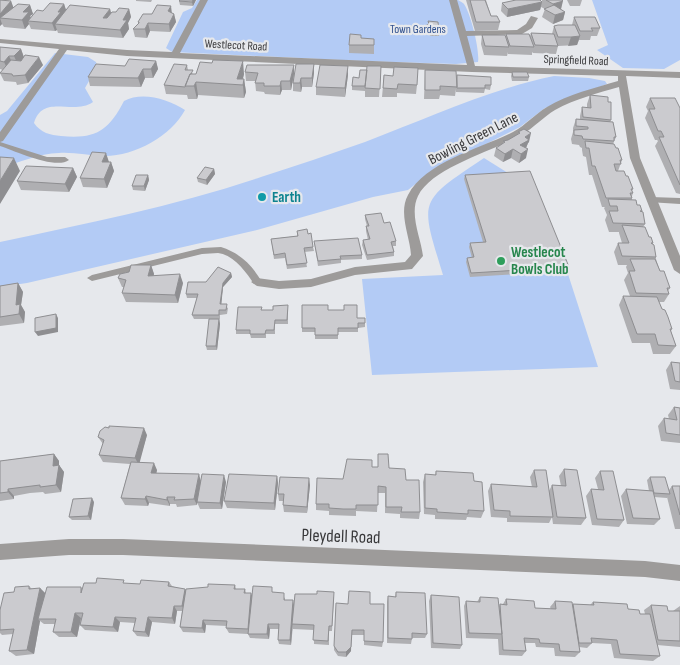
<svg xmlns="http://www.w3.org/2000/svg" width="680" height="665" font-family="'Sofia Sans Condensed',sans-serif">
  <style>
    .green { fill: #b3cbf5 }
    .lines { fill: none; stroke-linecap: round; stroke-linejoin: round }
    .service { fill: #9d9b9a; fill-rule: evenodd }
    .minor { fill: #9d9b9a; fill-rule: evenodd }
    .wall { fill: #afafb2 }
    .shaded-wall { fill: #8e8e91 }
    .building { fill: #cbcbcf; stroke: #8e8e91 }
    .culture-dot { fill: #0f9aa8; stroke: #e6e8ec; stroke-width: 2 }
    .leisure-dot { fill: #2e9e5b; stroke: #e6e8ec; stroke-width: 2 }
    .labels { text-anchor: middle; stroke-width: 4.5; stroke-linejoin: round; paint-order: stroke }
    .far-park-label { font-size: 12px; fill: #31518f; stroke: #e6e8ec }
    .far-street-label { font-size: 12px; fill: #38383a; stroke: #e6e8ec }
    .street-label { font-size: 15px; fill: #38383a; stroke: #e6e8ec }
    .culture-label { font-size: 15px; font-weight: bold; fill: #0d838f; stroke: #e6e8ec; text-anchor: start }
    .leisure-label { font-size: 15px; font-weight: bold; fill: #27864d; stroke: #e6e8ec; text-anchor: start }
    .near-street-label { font-size: 18px; fill: #38383a; stroke: #e6e8ec }
  </style>
  <rect width="100%" height="100%" fill="#e6e8ec"/>
  <!-- green -->
  <path class="green" d="M 197,0 L 458,0 C 460,1 463,3 464,4 C 471,14 480,51 478,62 L 456,64 L 363,61 L 172,52 L 166,48 L 183,12 L 192,8 Z
    M 592,0 L 680,0 L 680,60 L 664,69 L 623,68 L 597,50 L 608,45 Z
    M 55,53 L 88,57 L 96,62 L 97,67 L 85,88 L 93,102 C 73,116 43,93 34,123 C 41,133 50,135 61,136 C 95,139 108,132 124,101 C 142,91 168,99 185,110 C 171,136 135,156 105,156 C 90,156 74,152 59,153 C 39,153 19,163 0,168 L 0,115 L 7,111 Z
    M 554,76 L 589,78 L 605,81 L 607,84 L 545,108 L 520,127 L 432,171 L 408,190 L 373,197 L 257,230 L 27,283 L 0,287 L 0,242 C 87,223 176,206 261,177 C 296,166 330,154 365,142 C 429,118 487,90 554,76 Z
    M 484,158 L 513,176 L 567,271 L 598,367 L 372,375 L 362,279 L 443,275 C 420,199 417,203 484,158 Z"/>
  <g class="lines">
    <!-- service -->
    <path class="service" d="M 0,142 L 47,157 L 65,157 L 69,160 C 56,170 15,151 0,146 Z
      M 651,197 L 680,198 L 680,204 L 648,202 L 647,200 Z
      M 221,247 C 240,253 252,265 262,282 L 260,284 L 254,284 C 246,272 234,255 218,253 C 213,253 207,254 202,254 L 92,281 L 87,278 L 92,275 L 202,248 Z"/>
    <!-- minor -->
    <path class="minor" d="M 200,0 L 208,0 L 180,53 L 467,65 L 449,0 L 457,0 L 466,31 L 517,30 L 526,24 L 531,16 L 538,18 L 532,28 L 522,34 L 467,36 L 475,66 L 680,72 L 680,78 L 626,76 L 640,158 L 680,256 L 680,274 L 674,270 L 630,158 L 619,87 C 598,93 575,99 555,110 C 543,117 534,128 521,135 C 494,151 432,167 418,196 C 409,214 421,238 423,256 L 412,269 L 355,275 L 311,287 L 279,289 L 257,286 L 251,282 L 257,278 L 279,281 L 311,279 L 355,267 L 405,262 L 411,255 C 410,236 398,213 408,195 C 426,161 480,149 513,132 C 526,125 535,114 547,107 C 568,94 595,88 618,81 L 618,76 L 472,72 L 127,56 L 67,50 L 3,141 L 0,142 L 0,132 L 59,49 L 0,43 L 0,39 L 127,50 L 172,52 Z
      M 69,539 L 123,539 L 645,561 L 680,565 L 680,581 L 645,577 L 123,555 L 69,555 L 0,560 L 0,544 Z"/>
  </g>
  <!-- wall -->
  <path class="wall" d="M 0,0 L 11,1 L 13,8 L 30,5 L 33,14 L 30,16 L 31,17 L 43,11 L 64,4 L 66,10 L 110,9 L 111,13 L 129,9 L 131,17 L 128,23 L 129,29 L 123,38 L 58,33 L 57,30 L 55,31 L 31,29 L 29,24 L 25,29 L 4,27 L 2,24 L 0,26 Z
    M 136,0 L 152,0 L 151,2 L 136,1 Z
    M 196,0 L 193,6 L 180,5 L 179,1 Z
    M 466,0 L 487,0 L 486,0 L 491,16 L 500,22 L 498,30 L 475,31 Z
    M 542,0 L 562,0 L 561,9 L 565,12 L 563,20 L 553,24 L 542,17 L 545,9 L 541,7 L 540,10 L 507,17 L 501,11 L 502,3 L 542,1 Z
    M 567,0 L 582,0 L 580,6 L 570,6 Z
    M 172,13 L 174,14 L 176,22 L 170,32 L 150,31 L 147,38 L 135,37 L 133,29 L 138,24 L 138,22 L 152,14 Z
    M 574,17 L 600,28 L 597,36 L 591,36 L 590,40 L 579,40 L 577,45 L 558,46 L 556,54 L 533,53 L 532,52 L 532,55 L 508,54 L 508,52 L 507,56 L 484,55 L 481,44 L 482,35 L 506,37 L 506,34 L 530,36 L 531,33 L 552,34 L 554,26 L 572,25 Z
    M 428,21 L 439,32 L 439,36 L 430,36 L 429,33 L 424,30 L 425,26 L 428,24 Z
    M 361,38 L 374,39 L 374,54 L 349,53 L 349,45 Z
    M 0,47 L 21,49 L 24,57 L 43,65 L 28,83 L 17,85 L 16,82 L 4,81 L 0,73 L 3,70 L 0,69 Z
    M 156,61 L 158,69 L 153,78 L 145,78 L 141,87 L 90,86 L 88,77 L 125,66 Z
    M 314,64 L 314,73 L 312,87 L 302,87 L 301,92 L 293,91 L 293,83 L 294,75 L 291,90 L 282,90 L 280,95 L 265,94 L 264,92 L 256,91 L 255,81 L 246,81 L 245,72 L 294,74 Z
    M 187,65 L 188,70 L 193,74 L 244,74 L 243,79 L 244,79 L 246,92 L 244,98 L 198,95 L 197,99 L 188,99 L 187,95 L 166,94 L 164,85 Z
    M 381,66 L 379,97 L 365,97 L 365,91 L 352,90 L 352,86 L 367,70 Z
    M 425,70 L 456,81 L 457,75 L 491,85 L 490,90 L 485,89 L 484,93 L 456,92 L 456,89 L 455,96 L 440,95 L 439,99 L 424,99 Z
    M 512,72 L 529,77 L 528,81 L 512,81 L 511,76 Z
    M 348,75 L 345,97 L 316,95 L 316,87 Z
    M 384,75 L 417,85 L 416,94 L 397,93 L 397,97 L 382,97 Z
    M 590,95 L 611,120 L 610,122 L 616,137 L 613,144 L 622,160 L 618,171 L 626,176 L 633,189 L 632,191 L 633,193 L 632,196 L 632,200 L 642,211 L 645,224 L 643,227 L 649,237 L 653,243 L 653,244 L 656,257 L 656,259 L 660,271 L 670,288 L 668,291 L 669,294 L 664,302 L 659,302 L 662,309 L 672,329 L 671,331 L 676,346 L 670,354 L 653,354 L 650,343 L 632,343 L 619,305 L 623,296 L 630,296 L 624,280 L 628,273 L 626,267 L 627,265 L 618,265 L 614,252 L 618,243 L 622,243 L 619,233 L 619,232 L 609,232 L 605,220 L 607,215 L 604,208 L 605,207 L 602,207 L 592,175 L 589,175 L 586,157 L 583,156 L 582,150 L 582,148 L 580,147 L 579,145 L 572,144 L 571,139 L 573,132 L 573,128 L 576,119 L 580,119 L 580,116 L 582,107 L 587,108 L 587,104 Z
    M 650,98 L 680,108 L 680,194 L 676,193 L 655,146 L 658,141 L 657,140 L 655,140 L 645,118 L 648,111 L 646,107 Z
    M 518,132 L 529,142 L 528,143 L 526,148 L 526,158 L 519,163 L 511,158 L 503,162 L 494,156 L 496,148 L 503,143 L 503,141 L 508,140 L 518,135 Z
    M 109,162 L 111,162 L 114,171 L 107,188 L 83,187 L 80,178 Z
    M 73,168 L 77,177 L 69,192 L 21,190 L 17,181 Z
    M 214,169 L 215,174 L 207,185 L 198,182 L 197,178 Z
    M 148,175 L 149,180 L 145,191 L 133,190 L 132,186 Z
    M 465,175 L 569,267 L 567,271 L 470,277 L 466,262 L 467,258 L 472,258 L 469,247 L 470,243 L 483,242 L 464,179 Z
    M 365,215 L 384,223 L 396,241 L 396,246 L 393,246 L 394,252 L 394,256 L 367,260 L 362,245 L 363,240 L 368,240 L 366,231 L 366,226 L 367,226 L 365,219 Z
    M 297,231 L 308,234 L 313,247 L 314,251 L 304,252 L 307,267 L 287,269 L 285,258 L 274,259 L 271,239 L 297,236 Z
    M 314,241 L 362,255 L 362,259 L 341,260 L 341,263 L 318,266 Z
    M 151,265 L 154,274 L 153,276 L 183,283 L 178,303 L 126,302 L 122,293 L 124,287 L 122,287 L 118,278 Z
    M 231,273 L 232,277 L 223,287 L 221,304 L 228,308 L 227,314 L 220,315 L 220,319 L 194,319 L 192,315 L 197,298 L 187,298 L 186,294 L 206,282 Z
    M 18,283 L 23,292 L 21,305 L 25,312 L 24,323 L 0,326 L 0,286 Z
    M 262,310 L 288,310 L 288,324 L 275,324 L 275,334 L 266,334 L 266,338 L 251,338 L 250,334 L 236,334 L 236,330 Z
    M 328,310 L 357,318 L 365,323 L 365,327 L 358,328 L 358,332 L 338,332 L 338,339 L 315,339 L 315,332 L 302,332 L 302,328 Z
    M 219,319 L 220,324 L 217,350 L 207,350 L 206,346 Z
    M 671,362 L 680,363 L 680,390 L 670,389 L 666,370 Z
    M 674,407 L 680,408 L 680,443 L 661,441 L 658,426 L 664,418 L 669,419 L 668,415 Z
    M 147,435 L 139,462 L 157,470 L 156,473 L 201,480 L 226,482 L 222,509 L 200,509 L 197,502 L 197,505 L 177,507 L 176,504 L 170,504 L 170,506 L 149,503 L 148,506 L 125,505 L 121,498 L 130,464 L 103,462 L 99,455 L 103,444 L 98,437 Z
    M 54,454 L 59,461 L 59,465 L 64,472 L 61,492 L 45,494 L 43,492 L 30,493 L 14,496 L 14,499 L 0,501 L 0,461 Z
    M 378,454 L 389,468 L 406,480 L 420,512 L 419,519 L 400,518 L 400,514 L 385,513 L 385,493 L 378,493 L 377,512 L 356,511 L 356,516 L 329,515 L 329,511 L 316,510 L 316,504 L 343,479 L 372,467 L 378,467 Z
    M 564,469 L 586,518 L 581,525 L 553,524 L 552,517 L 549,523 L 507,522 L 507,518 L 491,517 L 488,491 L 491,484 L 532,487 L 530,477 L 534,470 L 549,491 L 552,485 L 561,486 L 559,476 Z
    M 436,471 L 474,481 L 484,511 L 481,518 L 467,517 L 466,520 L 435,519 L 435,515 L 424,514 L 423,482 L 425,474 L 435,475 Z
    M 600,471 L 624,520 L 619,527 L 592,525 L 586,496 L 591,489 L 598,489 L 595,478 Z
    M 277,476 L 278,483 L 275,510 L 227,508 L 224,501 Z
    M 650,477 L 669,490 L 672,486 L 680,486 L 680,529 L 675,529 L 667,497 L 667,498 L 654,497 L 660,519 L 654,525 L 627,524 L 621,496 L 626,489 L 649,491 L 647,480 Z
    M 310,485 L 307,513 L 284,512 L 283,505 L 283,501 L 279,501 L 278,494 Z
    M 94,502 L 91,520 L 72,520 L 69,517 Z
    M 169,582 L 172,586 L 186,591 L 235,585 L 236,589 L 245,589 L 246,593 L 252,596 L 274,592 L 285,598 L 285,600 L 294,605 L 334,597 L 332,631 L 329,631 L 329,645 L 314,644 L 314,630 L 293,629 L 293,626 L 291,645 L 279,644 L 278,640 L 279,629 L 270,629 L 269,639 L 250,638 L 248,634 L 229,633 L 226,628 L 227,626 L 206,625 L 205,633 L 183,632 L 180,627 L 182,611 L 177,611 L 175,624 L 152,622 L 149,637 L 137,636 L 133,631 L 135,623 L 120,622 L 118,632 L 85,630 L 80,625 L 81,618 L 77,637 L 59,637 L 53,632 L 55,624 L 44,624 L 40,621 L 34,654 L 16,656 L 9,651 L 13,634 L 2,635 L 0,633 L 0,610 L 14,592 L 29,586 L 32,589 L 40,588 L 45,593 L 82,588 L 127,584 L 140,584 Z
    M 396,592 L 427,634 L 425,638 L 412,638 L 411,644 L 387,643 L 387,602 L 388,596 L 395,597 Z
    M 431,595 L 462,645 L 460,649 L 431,648 L 429,601 Z
    M 480,597 L 499,606 L 500,604 L 503,604 L 506,599 L 535,608 L 551,609 L 550,607 L 555,601 L 572,605 L 573,604 L 590,605 L 593,602 L 628,609 L 640,614 L 645,614 L 644,610 L 651,605 L 668,611 L 673,611 L 680,606 L 680,647 L 657,645 L 660,656 L 653,661 L 614,658 L 611,644 L 592,643 L 587,648 L 579,647 L 580,652 L 575,657 L 555,656 L 554,648 L 536,647 L 535,643 L 525,643 L 526,651 L 522,656 L 499,655 L 498,639 L 466,638 L 464,606 L 466,601 L 477,602 Z
    M 348,604 L 370,604 L 383,642 L 382,647 L 364,645 L 364,635 L 352,635 L 351,651 L 346,657 L 338,656 L 334,650 L 334,646 Z"/>
  <!-- shaded-wall -->
  <path class="shaded-wall" d="M 193,0 L 196,0 L 193,6 L 192,2 Z
    M 11,1 L 14,9 L 0,18 L 2,24 L 0,26 L 0,14 Z
    M 563,1 L 561,9 L 551,13 L 553,4 Z
    M 542,2 L 540,10 L 507,17 L 508,9 Z
    M 64,4 L 67,13 L 55,24 L 57,30 L 55,31 L 52,23 L 58,12 Z
    M 30,5 L 33,14 L 30,16 L 32,21 L 28,21 L 29,24 L 25,29 L 22,20 L 23,12 Z
    M 171,6 L 172,14 L 168,11 Z
    M 110,9 L 112,17 L 105,26 L 103,18 Z
    M 129,9 L 131,17 L 128,23 L 129,29 L 123,38 L 120,30 L 123,20 Z
    M 565,12 L 563,20 L 553,24 L 555,15 Z
    M 174,14 L 176,22 L 170,32 L 169,24 Z
    M 148,23 L 150,31 L 147,38 L 145,29 Z
    M 580,36 L 577,45 L 568,46 L 571,37 Z
    M 21,49 L 24,58 L 18,65 L 14,56 Z
    M 9,56 L 13,64 L 8,70 L 4,62 Z
    M 39,57 L 43,65 L 28,83 L 25,75 Z
    M 156,61 L 158,69 L 153,78 L 151,69 Z
    M 243,61 L 244,74 L 241,85 L 237,79 Z
    M 314,64 L 314,73 L 312,87 L 312,78 Z
    M 294,65 L 294,74 L 291,90 L 290,81 Z
    M 348,66 L 348,75 L 345,97 L 345,88 Z
    M 143,69 L 145,78 L 141,87 L 138,78 Z
    M 301,78 L 302,87 L 301,92 L 300,83 Z
    M 244,79 L 246,92 L 244,98 L 243,85 Z
    M 281,81 L 282,90 L 280,95 L 280,86 Z
    M 196,82 L 198,95 L 197,99 L 194,86 Z
    M 531,133 L 529,142 L 528,143 L 526,148 L 518,153 L 520,145 L 525,137 Z
    M 513,149 L 511,158 L 503,162 L 505,154 Z
    M 528,149 L 526,158 L 519,163 L 521,154 Z
    M 106,153 L 109,162 L 102,162 Z
    M 14,158 L 20,171 L 0,204 L 0,181 Z
    M 111,162 L 114,171 L 107,188 L 104,179 Z
    M 73,168 L 77,177 L 69,192 L 65,184 Z
    M 214,169 L 215,174 L 207,185 L 206,180 Z
    M 148,175 L 149,180 L 145,191 L 144,186 Z
    M 151,265 L 154,274 L 151,285 L 148,276 Z
    M 231,273 L 232,277 L 223,287 L 221,308 L 220,304 L 223,283 Z
    M 180,274 L 183,283 L 178,303 L 175,295 Z
    M 18,283 L 23,292 L 21,305 L 25,312 L 24,323 L 19,314 L 16,305 Z
    M 56,314 L 58,318 L 58,332 L 38,336 L 35,332 Z
    M 219,319 L 220,324 L 217,350 L 216,346 Z
    M 144,428 L 147,435 L 139,465 L 135,458 Z
    M 54,454 L 59,461 L 59,465 L 64,472 L 61,492 L 56,485 L 53,466 Z
    M 154,463 L 157,470 L 155,480 L 151,473 Z
    M 199,474 L 201,482 L 197,505 L 194,499 Z
    M 224,475 L 226,482 L 222,509 L 220,503 Z
    M 277,476 L 278,483 L 275,510 L 274,503 Z
    M 309,478 L 310,485 L 307,513 L 307,507 Z
    M 8,489 L 14,496 L 14,499 L 8,492 Z
    M 146,496 L 149,503 L 148,506 L 145,499 Z
    M 167,497 L 170,504 L 170,506 L 167,500 Z
    M 92,498 L 94,502 L 91,520 L 88,516 Z
    M 40,588 L 46,594 L 38,619 L 40,621 L 34,654 L 27,650 Z
    M 185,589 L 188,594 L 185,611 L 182,606 Z
    M 251,593 L 253,598 L 249,634 L 248,629 Z
    M 293,600 L 294,605 L 291,645 L 290,640 Z
    M 174,606 L 177,611 L 175,624 L 172,618 Z
    M 75,613 L 81,618 L 77,637 L 71,632 Z
    M 115,617 L 120,622 L 118,632 L 113,627 Z
    M 148,617 L 152,622 L 149,637 L 145,632 Z
    M 203,620 L 206,625 L 205,633 L 202,628 Z
    M 268,624 L 270,629 L 269,639 L 267,634 Z
    M 351,647 L 351,651 L 346,657 L 346,652 Z"/>
  <!-- building -->
  <path class="building" d="M 0,0 L 11,1 L 0,14 Z
    M 180,0 L 193,0 L 192,2 L 179,1 Z
    M 470,0 L 485,0 L 491,16 L 497,16 L 500,22 L 476,22 Z
    M 516,0 L 540,0 L 542,2 L 508,9 L 502,3 Z
    M 546,0 L 562,0 L 563,1 L 553,4 Z
    M 50,3 L 64,4 L 58,12 L 61,12 L 52,23 L 28,21 L 37,10 L 43,11 Z
    M 18,4 L 30,5 L 23,12 L 29,12 L 22,20 L 0,18 Z
    M 70,5 L 110,9 L 103,18 L 107,18 L 112,12 L 116,12 L 119,8 L 129,9 L 123,20 L 127,20 L 120,30 L 55,24 Z
    M 157,5 L 171,6 L 168,11 L 174,14 L 169,24 L 148,23 L 145,29 L 133,29 L 139,23 L 139,22 L 138,22 L 143,14 L 152,14 Z
    M 554,5 L 565,12 L 555,15 L 544,9 Z
    M 574,17 L 595,17 L 600,28 L 591,28 L 593,31 L 580,31 Z
    M 428,21 L 438,22 L 439,32 L 430,32 L 430,29 L 425,26 L 429,24 Z
    M 558,25 L 575,25 L 580,36 L 571,37 L 558,37 L 554,26 Z
    M 531,33 L 554,34 L 558,46 L 535,45 Z
    M 350,34 L 361,35 L 361,38 L 374,39 L 374,45 L 349,45 Z
    M 506,34 L 529,34 L 534,47 L 510,46 Z
    M 482,35 L 505,35 L 509,47 L 485,46 Z
    M 0,47 L 21,49 L 14,56 L 9,56 L 4,62 L 0,61 Z
    M 25,55 L 39,57 L 25,75 L 13,76 L 12,74 L 0,73 L 11,60 L 21,61 Z
    M 129,59 L 156,61 L 151,69 L 143,69 L 138,78 L 88,77 L 96,64 L 125,66 Z
    M 213,60 L 243,61 L 237,79 L 244,79 L 243,85 L 196,82 L 194,86 L 185,86 L 190,74 L 196,74 L 200,62 L 212,63 Z
    M 174,64 L 187,65 L 185,70 L 193,70 L 191,74 L 190,74 L 185,87 L 164,85 Z
    M 296,64 L 314,64 L 312,78 L 301,78 L 300,83 L 293,83 Z
    M 247,65 L 294,65 L 290,81 L 281,81 L 280,86 L 264,86 L 264,83 L 255,83 L 258,73 L 245,72 Z
    M 320,65 L 348,66 L 345,88 L 316,87 Z
    M 367,66 L 381,66 L 380,89 L 365,88 Z
    M 394,67 L 418,68 L 417,85 L 398,84 L 397,89 L 383,88 L 384,75 L 393,76 Z
    M 360,70 L 367,70 L 365,86 L 352,86 L 353,77 L 359,78 Z
    M 425,70 L 456,71 L 457,87 L 440,86 L 440,90 L 425,90 Z
    M 512,72 L 527,72 L 529,77 L 513,77 Z
    M 457,75 L 491,77 L 491,85 L 485,85 L 485,88 L 457,88 Z
    M 590,95 L 608,97 L 608,102 L 611,102 L 611,120 L 583,117 L 582,107 L 591,108 Z
    M 650,98 L 675,98 L 680,108 L 680,185 L 659,137 L 664,137 L 661,131 L 658,131 L 649,109 L 655,109 Z
    M 576,119 L 613,122 L 616,137 L 614,137 L 614,141 L 583,139 L 582,136 L 574,135 L 574,130 L 588,129 L 588,127 L 576,126 Z
    M 524,129 L 531,133 L 525,137 L 529,140 L 520,145 L 528,149 L 521,154 L 513,149 L 505,154 L 496,148 L 505,142 L 503,141 L 508,140 L 520,133 L 518,132 Z
    M 585,141 L 614,144 L 616,148 L 618,148 L 622,160 L 620,160 L 621,164 L 614,164 L 616,171 L 624,171 L 626,176 L 628,176 L 633,189 L 631,189 L 633,193 L 630,193 L 632,198 L 606,198 L 595,166 L 592,166 L 589,148 L 586,148 Z
    M 92,152 L 106,153 L 102,162 L 111,162 L 104,179 L 80,178 Z
    M 0,157 L 14,158 L 0,181 Z
    M 26,166 L 73,168 L 65,184 L 17,181 Z
    M 205,167 L 214,169 L 206,180 L 197,178 Z
    M 530,171 L 569,267 L 471,273 L 467,258 L 474,257 L 470,243 L 486,242 L 465,175 Z
    M 136,175 L 148,175 L 144,186 L 132,186 Z
    M 608,199 L 636,200 L 637,205 L 640,205 L 642,211 L 640,211 L 643,212 L 645,224 L 613,223 L 609,211 L 618,211 L 617,206 L 610,206 Z
    M 381,213 L 384,223 L 390,222 L 396,241 L 391,242 L 394,252 L 367,255 L 363,240 L 370,239 L 366,226 L 369,226 L 365,215 Z
    M 622,225 L 645,227 L 649,237 L 651,237 L 653,243 L 651,243 L 654,245 L 656,257 L 622,256 L 618,243 L 629,243 Z
    M 307,229 L 308,234 L 311,233 L 313,247 L 304,248 L 307,263 L 287,265 L 285,253 L 274,255 L 271,239 L 298,236 L 297,231 Z
    M 358,238 L 362,255 L 340,256 L 341,259 L 318,261 L 314,241 Z
    M 630,259 L 655,259 L 660,271 L 664,271 L 670,288 L 667,288 L 669,294 L 636,293 L 629,271 L 635,271 Z
    M 131,265 L 151,265 L 148,276 L 180,274 L 175,295 L 122,293 L 126,280 L 118,278 L 120,274 L 129,272 Z
    M 218,267 L 231,273 L 223,283 L 220,304 L 227,304 L 226,310 L 219,310 L 219,315 L 192,315 L 198,294 L 186,294 L 188,282 L 206,282 Z
    M 18,283 L 16,305 L 20,304 L 19,314 L 0,317 L 0,286 Z
    M 623,296 L 657,297 L 662,309 L 665,310 L 668,317 L 672,329 L 670,329 L 676,346 L 658,345 L 655,334 L 637,334 Z
    M 288,305 L 287,320 L 275,320 L 274,330 L 266,330 L 265,334 L 250,334 L 250,330 L 236,330 L 238,307 L 262,307 L 261,310 L 273,310 L 273,306 Z
    M 302,305 L 328,305 L 328,310 L 344,310 L 344,305 L 357,305 L 357,318 L 365,318 L 365,323 L 358,323 L 358,328 L 338,328 L 338,335 L 315,335 L 315,328 L 302,328 Z
    M 56,314 L 56,328 L 35,332 L 35,318 Z
    M 209,319 L 219,319 L 216,346 L 206,346 Z
    M 671,362 L 680,363 L 680,382 L 675,381 Z
    M 674,407 L 680,408 L 680,435 L 666,433 L 664,418 L 677,420 Z
    M 109,426 L 144,428 L 135,458 L 99,455 L 104,440 L 98,437 L 100,431 L 105,427 L 109,428 Z
    M 54,454 L 53,466 L 59,465 L 56,485 L 40,487 L 40,485 L 8,489 L 8,492 L 0,493 L 0,461 Z
    M 378,454 L 388,454 L 389,468 L 405,469 L 406,480 L 419,480 L 420,512 L 401,512 L 402,507 L 386,507 L 386,487 L 378,486 L 378,505 L 356,505 L 356,509 L 343,509 L 329,508 L 329,504 L 316,504 L 317,478 L 343,479 L 347,459 L 372,460 L 372,467 L 378,467 Z
    M 131,462 L 154,463 L 151,473 L 199,474 L 194,499 L 174,500 L 175,497 L 167,497 L 167,500 L 146,496 L 145,499 L 121,498 Z
    M 564,469 L 577,470 L 586,518 L 557,517 L 552,485 L 566,486 Z
    M 534,470 L 546,470 L 553,517 L 510,516 L 510,511 L 494,510 L 491,484 L 537,487 Z
    M 436,471 L 473,473 L 474,481 L 482,482 L 484,511 L 468,510 L 468,514 L 437,512 L 437,509 L 425,508 L 425,474 L 436,475 Z
    M 600,471 L 613,471 L 624,520 L 597,519 L 591,489 L 604,490 Z
    M 202,474 L 224,475 L 220,503 L 197,502 Z
    M 229,474 L 277,476 L 274,503 L 224,501 Z
    M 280,477 L 309,478 L 307,507 L 283,505 L 284,494 L 278,494 Z
    M 650,477 L 665,477 L 670,494 L 654,493 Z
    M 672,486 L 680,486 L 680,515 Z
    M 626,489 L 653,491 L 660,519 L 633,518 Z
    M 92,498 L 88,516 L 69,517 L 73,499 Z
    M 97,578 L 124,580 L 123,583 L 140,584 L 141,580 L 169,582 L 168,586 L 185,589 L 182,606 L 174,606 L 172,618 L 148,617 L 145,632 L 133,631 L 136,618 L 115,617 L 113,627 L 80,625 L 83,613 L 75,613 L 71,632 L 53,632 L 56,619 L 38,619 L 47,587 L 81,587 L 81,593 L 84,583 L 96,583 Z
    M 208,584 L 235,585 L 234,589 L 245,589 L 244,593 L 251,593 L 248,629 L 226,628 L 227,621 L 203,620 L 202,628 L 180,627 L 186,589 L 208,587 Z
    M 29,586 L 29,589 L 40,588 L 27,650 L 9,651 L 14,629 L 0,630 L 0,610 L 4,593 L 14,592 L 15,587 Z
    M 253,586 L 272,587 L 272,592 L 284,593 L 284,600 L 293,600 L 290,640 L 278,640 L 279,624 L 268,624 L 267,634 L 248,634 Z
    M 317,591 L 334,592 L 332,626 L 329,626 L 328,641 L 313,640 L 314,625 L 292,624 L 295,594 L 317,594 Z
    M 349,591 L 370,592 L 370,604 L 384,604 L 383,642 L 364,641 L 364,630 L 352,630 L 351,647 L 346,652 L 338,652 L 334,646 L 336,603 L 348,604 Z
    M 396,592 L 425,593 L 427,634 L 412,633 L 412,639 L 388,638 L 388,596 L 396,597 Z
    M 431,595 L 459,597 L 462,645 L 433,643 Z
    M 480,597 L 498,598 L 502,634 L 469,633 L 466,601 L 480,602 Z
    M 506,599 L 534,601 L 535,608 L 556,609 L 555,601 L 572,602 L 580,652 L 560,651 L 559,644 L 540,643 L 539,639 L 524,638 L 526,651 L 503,650 L 500,604 L 507,605 Z
    M 593,602 L 627,604 L 628,609 L 639,610 L 640,614 L 650,614 L 660,656 L 620,654 L 617,640 L 591,638 L 592,643 L 579,643 L 573,604 L 594,605 Z
    M 651,605 L 667,606 L 668,611 L 680,611 L 680,641 L 658,640 Z"/>
  <!-- markers -->
  <circle class="culture-dot" cx="262" cy="197" r="5"/>
  <circle class="leisure-dot" cx="501" cy="261" r="5"/>
  <g class="labels">
    <!-- far-park labels -->
    <g class="far-park-label">
      <text x="418" y="33">Town Gardens</text>
    </g>
    <!-- far-street labels -->
    <g class="far-street-label">
      <text transform="translate(236 45) rotate(3)" y="4">Westlecot Road</text>
      <text transform="translate(576 60) rotate(2)" y="4">Springfield Road</text>
    </g>
    <!-- street labels -->
    <g class="street-label">
      <text transform="translate(473 138) rotate(-27)" y="5">Bowling Green Lane</text>
    </g>
    <!-- culture labels -->
    <g class="culture-label">
      <text x="272" y="202">Earth</text>
    </g>
    <!-- leisure labels -->
    <g class="leisure-label">
      <text x="511" y="257">Westlecot<tspan x="511" dy="17">Bowls Club</tspan></text>
    </g>
    <!-- near-street labels -->
    <g class="near-street-label">
      <text transform="translate(341 536) rotate(2)" y="6">Pleydell Road</text>
    </g>
  </g>
</svg>
